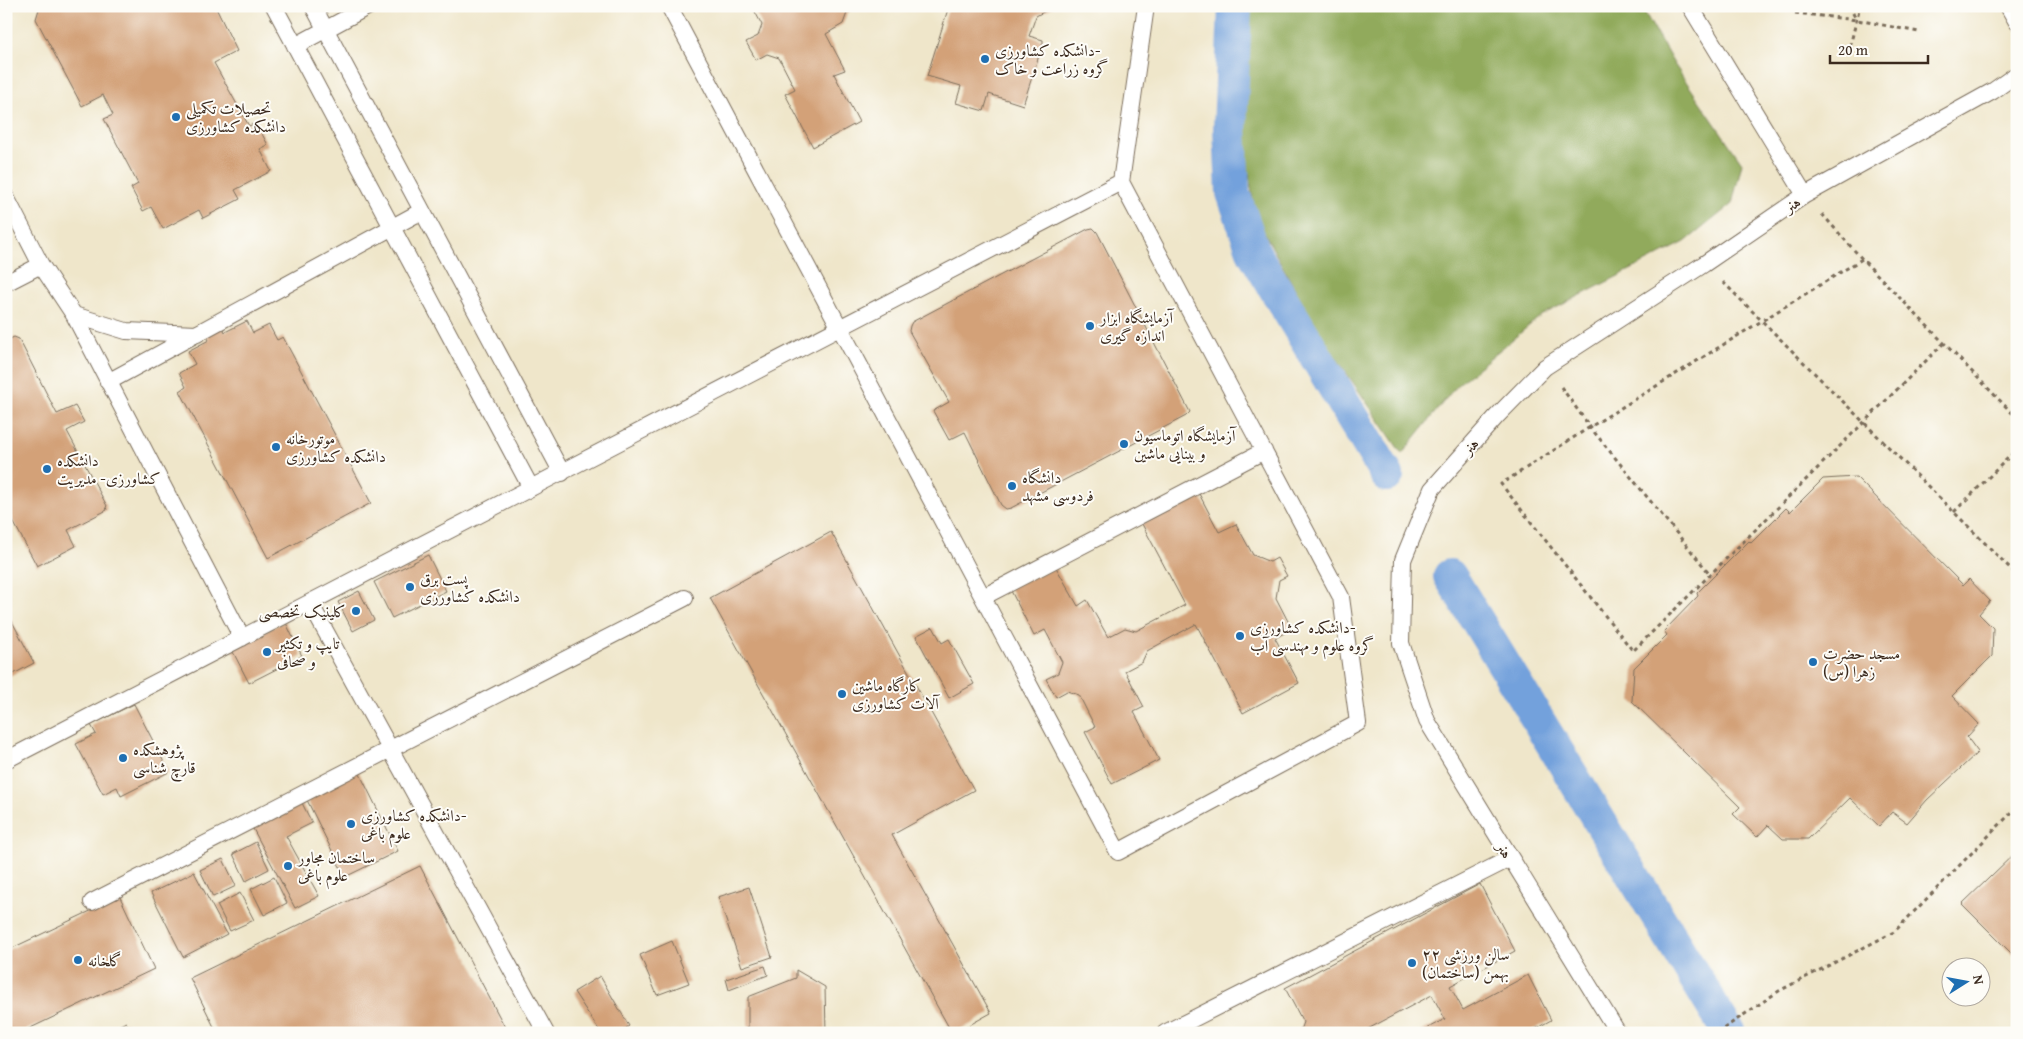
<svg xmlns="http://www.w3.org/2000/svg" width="2023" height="1039" font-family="'Gentium Book Plus',Amiri,serif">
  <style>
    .forest { fill: #91aa5c; stroke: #666a3d }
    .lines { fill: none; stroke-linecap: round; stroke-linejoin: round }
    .canal { stroke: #73a1dc; stroke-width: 34 }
    .building { fill: #d3a178 }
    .lane-casing { stroke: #7a6c5a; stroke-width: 18 }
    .path { stroke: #7a6c5a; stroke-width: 3; stroke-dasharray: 4 4; stroke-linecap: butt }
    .lane { stroke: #fff; stroke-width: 16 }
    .poi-dot { fill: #1f6fb2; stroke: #fdfcf7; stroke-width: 2 }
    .labels { text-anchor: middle; stroke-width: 4; stroke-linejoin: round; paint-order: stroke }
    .poi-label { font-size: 16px; fill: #3b2a1e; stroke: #fdfcf7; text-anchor: start }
    .street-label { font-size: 16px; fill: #3b2a1e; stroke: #fdfcf7 }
  </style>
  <rect width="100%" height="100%" fill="#fdfcf7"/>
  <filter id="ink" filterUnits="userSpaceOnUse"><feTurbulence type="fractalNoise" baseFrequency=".02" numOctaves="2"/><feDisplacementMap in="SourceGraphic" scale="10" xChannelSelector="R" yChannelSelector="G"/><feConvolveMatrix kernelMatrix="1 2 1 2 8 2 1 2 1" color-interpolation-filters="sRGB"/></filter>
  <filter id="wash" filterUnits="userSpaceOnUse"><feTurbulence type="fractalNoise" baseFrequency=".0096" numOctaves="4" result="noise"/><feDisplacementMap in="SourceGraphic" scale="20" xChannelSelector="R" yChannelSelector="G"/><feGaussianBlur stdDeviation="1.12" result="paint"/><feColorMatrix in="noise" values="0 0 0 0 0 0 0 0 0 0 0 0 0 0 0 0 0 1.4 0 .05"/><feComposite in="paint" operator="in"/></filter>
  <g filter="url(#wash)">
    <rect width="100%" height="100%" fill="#efe6ca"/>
    <!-- forest -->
    <path class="forest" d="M 1248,6 L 1641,6 L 1674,64 L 1742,163 L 1732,204 L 1685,242 L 1542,315 L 1456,386 L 1402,454 L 1319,333 L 1255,216 L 1242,123 Z"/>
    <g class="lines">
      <!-- canal -->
      <path class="canal" d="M 1235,6 L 1230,129 L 1233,193 L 1254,253 L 1387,475
        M 1450,576 L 1729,1033"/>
    </g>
    <g id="blocks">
      <!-- building -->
      <path class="building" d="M 40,6 L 215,6 L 237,51 L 214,63 L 249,126 L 256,123 L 268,145 L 260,149 L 271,171 L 235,190 L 240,199 L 203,218 L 199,210 L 163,229 L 151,207 L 143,211 L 131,188 L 138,184 L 104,119 L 113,115 L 103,95 L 82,106 L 36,19 Z
        M 752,6 L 859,6 L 847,13 L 843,24 L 826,34 L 845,70 L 834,74 L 859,122 L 813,147 L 785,94 L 795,89 L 779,58 L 767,54 L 756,60 L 746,42 L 758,36 L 762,25 Z
        M 949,6 L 1054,6 L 1036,16 L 1029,36 L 1043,40 L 1043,43 L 1023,105 L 989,94 L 984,111 L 956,103 L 961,86 L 927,76 Z
        M 1093,228 L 1097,232 L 1190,412 L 1186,416 L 1011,508 L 1006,509 L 1001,505 L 965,432 L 949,440 L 933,411 L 949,402 L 909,331 L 910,326 L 912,322 L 1088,229 Z
        M 247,321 L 253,333 L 269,325 L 277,340 L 283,337 L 371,503 L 268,558 L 180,391 L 186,387 L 179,373 L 195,364 L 188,351 L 209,340 L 205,333 L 221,324 L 225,332 Z
        M 14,337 L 19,339 L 57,414 L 75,406 L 84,422 L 67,431 L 107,506 L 106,507 L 107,510 L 68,530 L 76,546 L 37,566 L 6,508 L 6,341 Z
        M 1856,477 L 1963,585 L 1969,579 L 1990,601 L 1979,614 L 1993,628 L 1992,656 L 1952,696 L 1979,724 L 1967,737 L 1978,752 L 1927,800 L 1907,823 L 1892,812 L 1879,826 L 1850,798 L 1808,839 L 1783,839 L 1768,825 L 1757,837 L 1733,814 L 1740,807 L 1632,701 L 1634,668 L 1667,635 L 1664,631 L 1698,596 L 1697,593 L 1749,541 L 1751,543 L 1786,508 L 1790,512 L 1823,479 Z
        M 1196,488 L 1219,532 L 1236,524 L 1253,555 L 1270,562 L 1277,558 L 1287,576 L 1279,580 L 1276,598 L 1292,629 L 1275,638 L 1299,683 L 1243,713 L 1196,624 L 1147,651 L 1142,662 L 1125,671 L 1144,707 L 1134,712 L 1159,760 L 1112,784 L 1085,732 L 1095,727 L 1079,695 L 1067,691 L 1056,697 L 1046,679 L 1058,673 L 1062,662 L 1045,630 L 1034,636 L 1008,585 L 1053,562 L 1078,606 L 1087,600 L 1108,637 L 1125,628 L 1136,631 L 1185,605 L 1142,524 L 1179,504 Z
        M 831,532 L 974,790 L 892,835 L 991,1013 L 955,1033 L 952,1033 L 710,598 Z
        M 428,555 L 446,591 L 392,618 L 374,582 Z
        M 359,591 L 374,620 L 353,631 L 338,602 Z
        M 6,610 L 34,663 L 6,678 Z
        M 285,621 L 302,656 L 249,683 L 231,648 Z
        M 933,627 L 942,643 L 949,639 L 974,684 L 949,698 L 916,636 Z
        M 134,704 L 169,772 L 121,796 L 117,787 L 103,794 L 76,744 L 96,734 L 91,725 Z
        M 358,770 L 398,851 L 345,877 L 305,796 Z
        M 301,801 L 312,823 L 286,836 L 319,896 L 295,908 L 251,825 Z
        M 256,842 L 269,869 L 246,881 L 233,854 Z
        M 2017,851 L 2017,959 L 1962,904 Z
        M 223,859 L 236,886 L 213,897 L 200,870 Z
        M 420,866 L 508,1033 L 217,1033 L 190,978 Z
        M 194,872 L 227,934 L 183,957 L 151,893 Z
        M 274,877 L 287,903 L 264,915 L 251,889 Z
        M 1480,884 L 1515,951 L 1450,986 L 1463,1010 L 1528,975 L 1551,1020 L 1528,1033 L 1418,1033 L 1445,1019 L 1432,995 L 1364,1031 L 1365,1033 L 1299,1033 L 1303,1022 L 1285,988 Z
        M 749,887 L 772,957 L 742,967 L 718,897 Z
        M 240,893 L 254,920 L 230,931 L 217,905 Z
        M 120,897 L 154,969 L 20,1033 L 6,1033 L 6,951 Z
        M 672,941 L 689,983 L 657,995 L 640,955 Z
        M 765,966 L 768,975 L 729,990 L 726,979 Z
        M 796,970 L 825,987 L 826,1033 L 755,1033 L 748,1031 L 748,997 L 796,978 Z
        M 600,976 L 629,1026 L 619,1033 L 601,1033 L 574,992 Z
        M 126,1022 L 131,1033 L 105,1033 Z"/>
    </g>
  </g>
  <g filter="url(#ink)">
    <use href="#blocks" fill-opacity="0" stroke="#7a6c5a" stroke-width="1"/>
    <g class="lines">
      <defs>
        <path id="lane" d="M 274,6 L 531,488
          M 313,6 L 562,473
          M 669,6 L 1118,852 L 1358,723 L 1341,597 L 1121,182 L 1146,6
          M 1690,6 L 1805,195
          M 2008,6 L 2017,22
          M 295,46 L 369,6
          M 6,197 L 41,265 L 74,315 L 242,638
          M 6,283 L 41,265
          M 74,315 L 126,331 L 197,334
          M 108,382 L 422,211
          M 983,597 L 1264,451
          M 310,603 L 546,1033
          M 6,760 L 1121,182
          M 92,902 L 685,598
          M 1165,1033 L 1511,858
          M 1618,1033 L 1427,721 L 1401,643 L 1403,560 L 1432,489 L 1496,417 L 1545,367 L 1704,264 L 1805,195 L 1993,91 L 2017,74"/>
      </defs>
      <!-- lane casing -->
      <use href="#lane" class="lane-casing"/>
      <!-- path -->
      <path class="path" d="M 1849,6 L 1856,19
        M 1795,13 L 1857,20 L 1919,32
        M 1850,46 L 1860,6
        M 1822,214 L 1862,259 L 2017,418
        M 1862,259 L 1590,427 L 1501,484 L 1633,651 L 1944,343
        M 1723,282 L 2017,575
        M 1561,387 L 1590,427 L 1710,574
        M 1954,512 L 2017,449
        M 1717,1033 L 1779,991 L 1894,932 L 2017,807"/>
      <!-- lane -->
      <use href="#lane" class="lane"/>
    </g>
  </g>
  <!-- markers -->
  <g class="poi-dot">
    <circle cx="985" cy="59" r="5"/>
    <circle cx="176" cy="117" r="5"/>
    <circle cx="1090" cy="326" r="5"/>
    <circle cx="1124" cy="444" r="5"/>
    <circle cx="276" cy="447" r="5"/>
    <circle cx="47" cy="469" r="5"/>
    <circle cx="1012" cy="486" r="5"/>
    <circle cx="410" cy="587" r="5"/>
    <circle cx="356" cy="611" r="5"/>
    <circle cx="1240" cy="636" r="5"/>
    <circle cx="267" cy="652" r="5"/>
    <circle cx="1813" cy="662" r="5"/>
    <circle cx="842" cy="694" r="5"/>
    <circle cx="123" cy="758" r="5"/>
    <circle cx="351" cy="824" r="5"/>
    <circle cx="288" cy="866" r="5"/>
    <circle cx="78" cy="960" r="5"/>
    <circle cx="1412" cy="963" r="5"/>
  </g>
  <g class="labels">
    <!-- poi labels -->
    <g class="poi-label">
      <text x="995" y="56">دانشکده کشاورزی-<tspan x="995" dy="18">گروه زراعت و خاک</tspan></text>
      <text x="186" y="114">تحصیلات تکمیلی<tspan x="186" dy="18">دانشکده کشاورزی</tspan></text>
      <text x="1100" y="323">آزمایشگاه ابزار<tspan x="1100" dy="18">اندازه گیری</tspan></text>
      <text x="1134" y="441">آزمایشگاه اتوماسیون<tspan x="1134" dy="18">و بینایی ماشین</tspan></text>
      <text x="286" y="444">موتورخانه<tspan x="286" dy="18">دانشکده کشاورزی</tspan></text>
      <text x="57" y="466">دانشکده<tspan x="57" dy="18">کشاورزی- مدیریت</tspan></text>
      <text x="1022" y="483">دانشگاه<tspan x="1022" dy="18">فردوسی مشهد</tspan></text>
      <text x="420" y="584">پست برق<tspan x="420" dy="18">دانشکده کشاورزی</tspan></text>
      <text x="346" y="617" text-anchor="end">کلینیک تخصصی</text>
      <text x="1250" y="633">دانشکده کشاورزی-<tspan x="1250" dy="18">گروه علوم و مهندسی آب</tspan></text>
      <text x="277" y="649">تایپ و تکثیر<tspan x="277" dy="18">و صحافی</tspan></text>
      <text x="1823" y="659">مسجد حضرت<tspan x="1823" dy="18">زهرا (س)</tspan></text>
      <text x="852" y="691">کارگاه ماشین<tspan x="852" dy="18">آلات کشاورزی</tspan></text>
      <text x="133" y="755">پژوهشکده<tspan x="133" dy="18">قارچ شناسی</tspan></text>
      <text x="361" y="821">دانشکده کشاورزی-<tspan x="361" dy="18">علوم باغی</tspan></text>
      <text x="298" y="863">ساختمان مجاور<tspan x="298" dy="18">علوم باغی</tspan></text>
      <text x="1422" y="960">سالن ورزشی ۲۲<tspan x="1422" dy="18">بهمن (ساختمان)</tspan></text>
      <text x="88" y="966">گلخانه</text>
    </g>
    <!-- street labels -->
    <g class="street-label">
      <text transform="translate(1792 204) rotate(-34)" y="6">هنر</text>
      <text transform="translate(1470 446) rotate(-48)" y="6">هنر</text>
      <text transform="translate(1505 850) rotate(58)" y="6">هنر</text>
    </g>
  </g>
  <!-- margin -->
  <rect width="2023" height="1039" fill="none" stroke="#fdfcf7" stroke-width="25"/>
  <!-- north arrow -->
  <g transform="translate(1966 982) rotate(79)"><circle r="24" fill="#fdfcf7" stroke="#afa8a0"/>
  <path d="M0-4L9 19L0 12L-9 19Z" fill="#1f6fb2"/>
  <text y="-8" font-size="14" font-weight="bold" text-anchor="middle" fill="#3b2a1e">N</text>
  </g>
  <!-- scale -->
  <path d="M1830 55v8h98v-8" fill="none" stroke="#3b2a1e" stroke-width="2.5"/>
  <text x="1838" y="55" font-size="15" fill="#3b2a1e" stroke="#fdfcf7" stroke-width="4" paint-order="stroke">20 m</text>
</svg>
